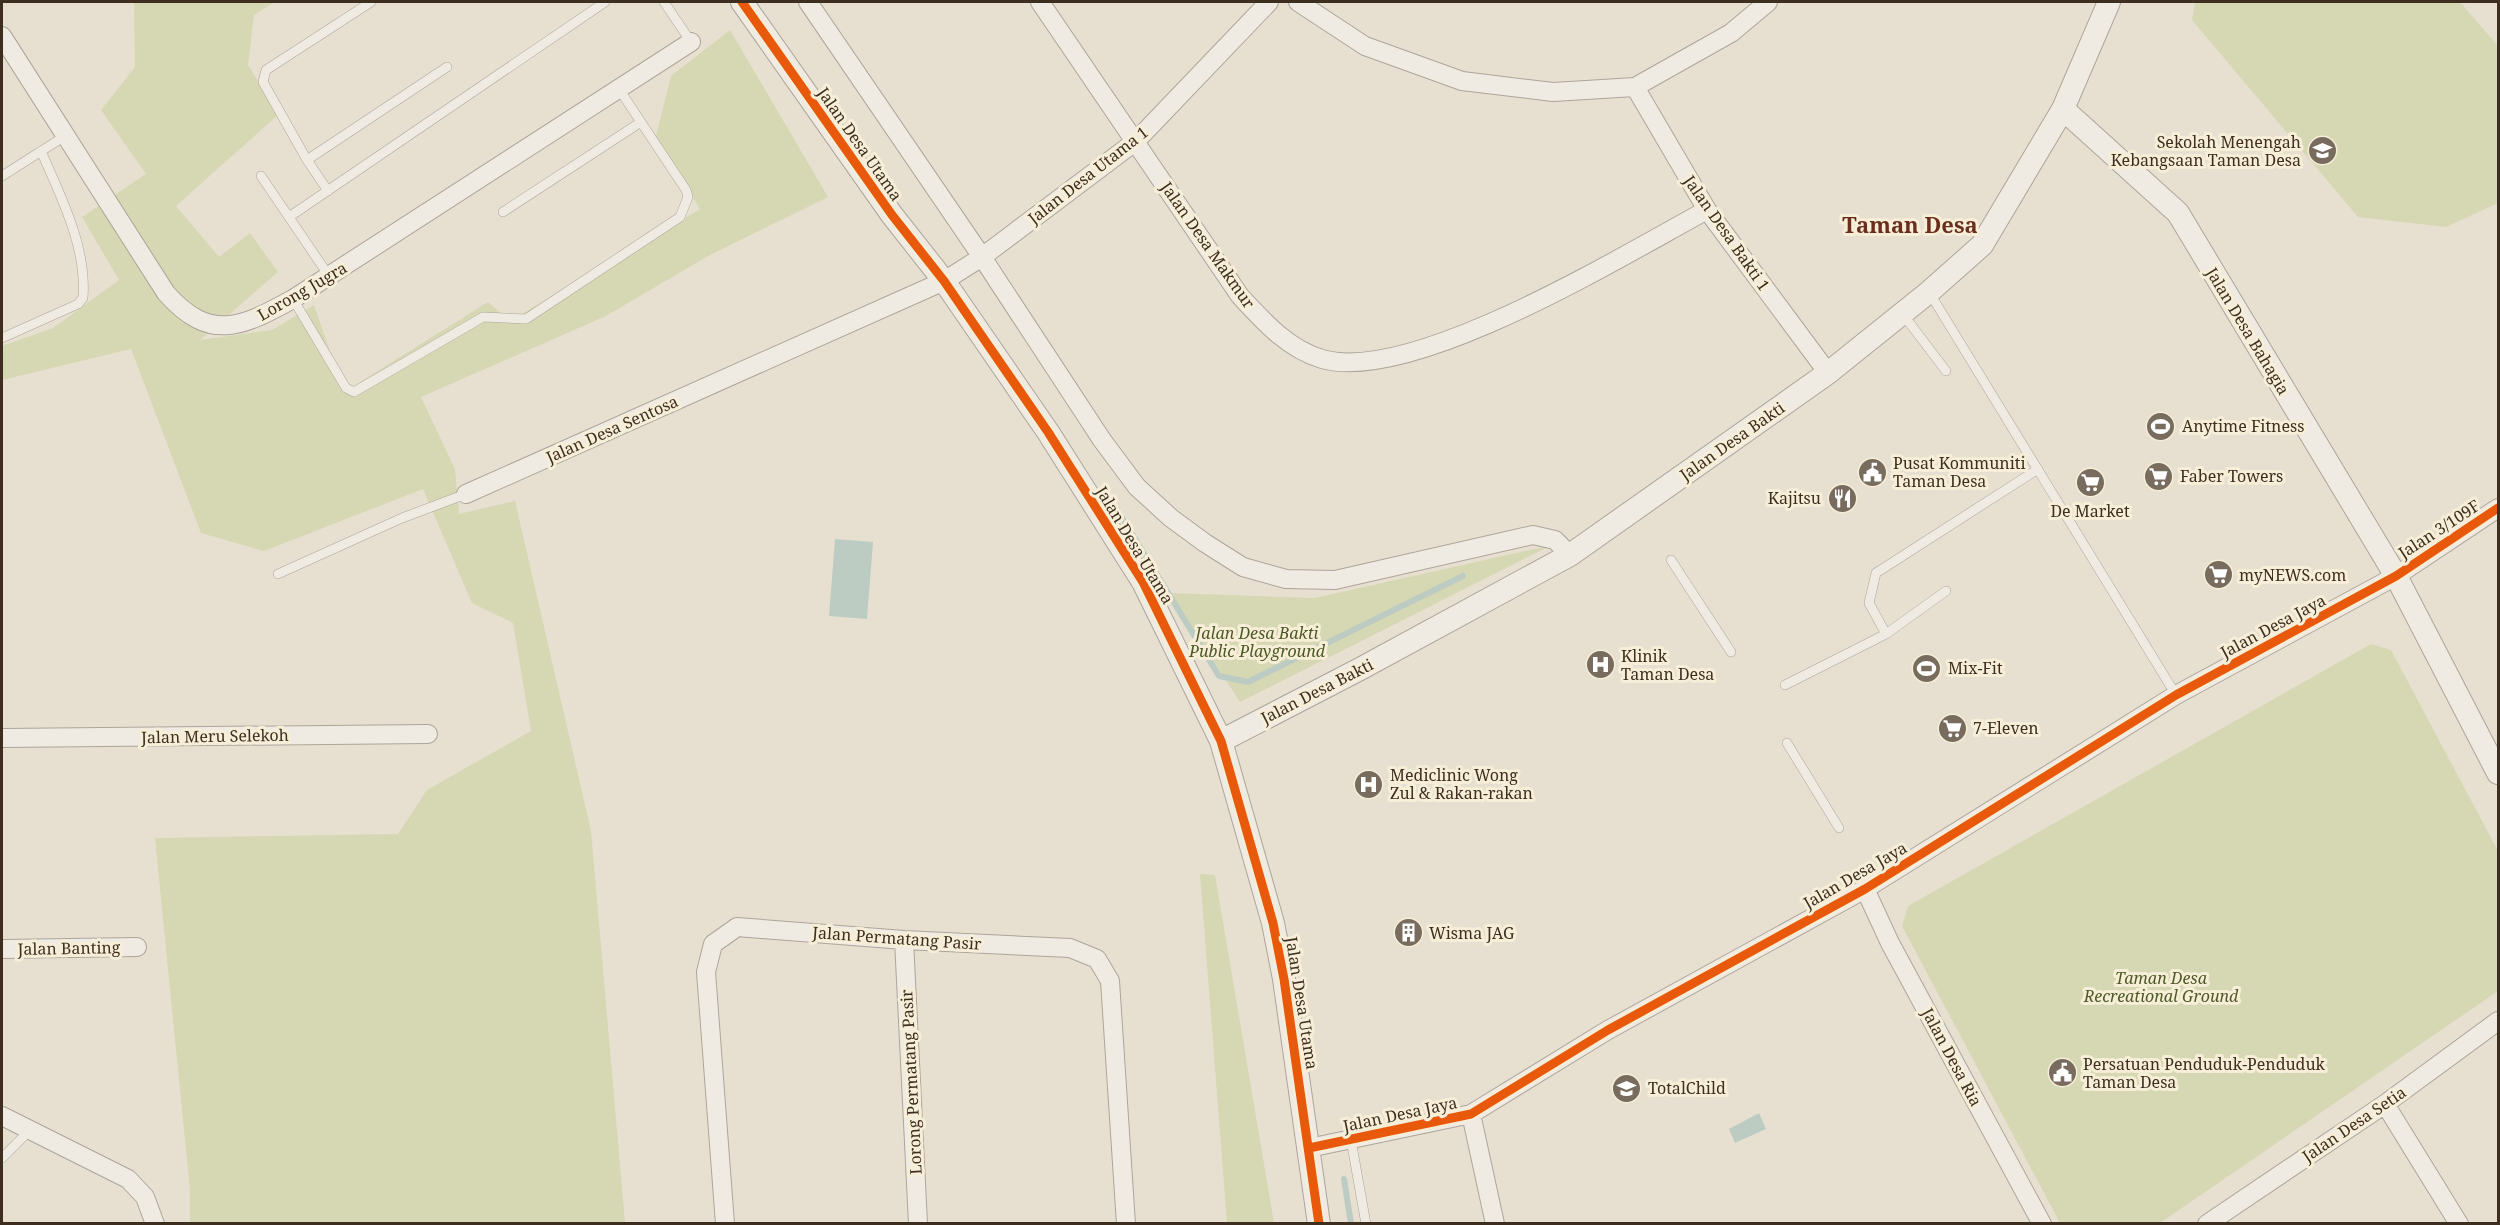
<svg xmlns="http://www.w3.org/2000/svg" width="2500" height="1225" font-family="'Noto Serif',serif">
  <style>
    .green { fill: #d6d7b3 }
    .water { fill: #bcccc2 }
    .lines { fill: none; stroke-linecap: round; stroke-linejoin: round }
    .stream { stroke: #bcccc2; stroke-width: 6 }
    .service-casing { stroke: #ada599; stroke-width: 10 }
    .minor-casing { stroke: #ada599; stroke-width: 20 }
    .tertiary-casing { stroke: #ada599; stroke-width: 24 }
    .service { stroke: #efebe3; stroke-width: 9 }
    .minor { stroke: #efebe3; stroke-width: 18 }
    .tertiary { stroke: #efebe3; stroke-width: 22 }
    .cycleway-casing { stroke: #f7eed8; stroke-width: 13 }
    .cycleway { stroke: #e8590c; stroke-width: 9 }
    .labels { text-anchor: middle; stroke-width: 6; stroke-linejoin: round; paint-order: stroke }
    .poi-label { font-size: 16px; fill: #3d2e20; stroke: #f7eed8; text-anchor: start }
    .street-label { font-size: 16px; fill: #3d2e20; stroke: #f7eed8 }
    .park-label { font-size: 16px; font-style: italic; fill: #4d5a26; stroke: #f7eed8 }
    .district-label { font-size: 22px; font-weight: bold; fill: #6b2e1e; stroke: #f7eed8 }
  </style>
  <rect width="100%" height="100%" fill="#e7e0d1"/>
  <!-- green -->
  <path class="green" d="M 134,2 L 275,2 L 254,15 L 248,65 L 279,114 L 176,206 L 219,257 L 250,233 L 278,272 L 200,340 L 272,330 L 314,305 L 344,392 L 488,302 L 510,321 L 700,209 L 656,136 L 671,76 L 730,30 L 828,197 L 708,256 L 606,316 L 421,397 L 455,469 L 459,514 L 515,501 L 591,831 L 625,1223 L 190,1223 L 190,1190 L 155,838 L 398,834 L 427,790 L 531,731 L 513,623 L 472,603 L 423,489 L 264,551 L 201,533 L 131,349 L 2,380 L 2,346 L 53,328 L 119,280 L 82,217 L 146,174 L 101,110 L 135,67 Z
    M 2195,2 L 2460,2 L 2498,46 L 2498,203 L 2446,227 L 2358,217 L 2192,20 Z
    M 1552,545 L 1240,702 L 1169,593 L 1315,598 Z
    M 2371,644 L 2391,650 L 2498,851 L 2498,991 L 2160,1223 L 2060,1223 L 1902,926 L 1908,906 Z
    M 1200,874 L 1215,875 L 1274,1223 L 1227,1223 Z"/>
  <!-- water -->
  <path class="water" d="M 835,539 L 873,542 L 867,619 L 829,616 Z
    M 1759,1113 L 1766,1129 L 1735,1143 L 1729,1129 Z"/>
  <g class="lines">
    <!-- stream -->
    <path class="stream" d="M 1116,508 L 1219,676 L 1248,682 L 1463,576
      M 1344,1179 L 1351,1224"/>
    <defs>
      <path id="service" d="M 371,2 L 266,70 L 263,82 L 307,160 L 447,67
        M 664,2 L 691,42
        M 307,160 L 328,191
        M 2,176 L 65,136
        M 261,176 L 329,276
        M 503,212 L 641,122
        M 289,217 L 605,2
        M 1929,292 L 2176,695
        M 293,299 L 346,388 L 354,392 L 483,317 L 526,319 L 680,217 L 688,197 L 686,190 L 619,89
        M 1902,313 L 1946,371
        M 2,338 L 78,304 L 83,298 C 87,247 61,197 41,151
        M 1671,560 L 1731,652
        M 278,574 L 402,518 L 466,494
        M 1886,634 L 1869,603 L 1876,573 L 2038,469
        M 1785,685 L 1886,634 L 1946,591
        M 1787,743 L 1839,828
        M 1351,1140 L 1366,1224
        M 2,1158 L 29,1131"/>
      <path id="minor" d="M 808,2 L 982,257 L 1102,440 L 1137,487 L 1171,518 L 1205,543 L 1243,567 L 1286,579 L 1335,580 L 1533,535 L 1555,540 L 1570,555
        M 1040,2 L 1240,296 C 1264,322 1288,349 1322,359 C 1412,385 1625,254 1707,210
        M 1298,2 L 1365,46 L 1462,81 L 1553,92 L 1635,87 L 1731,33 L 1768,2
        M 2,36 L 166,293 C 210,343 242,327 293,299 L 691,42
        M 1635,87 L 1707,210 L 1828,373
        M 466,494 L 944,281 L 982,257 L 1136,141 L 1269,2
        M 2,738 L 428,734
        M 1865,889 L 1890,943 L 2042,1224
        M 904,940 L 918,1224
        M 2,949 L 137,947
        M 2385,1104 L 2459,1224
        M 1471,1114 L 1495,1224
        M 2,1116 L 128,1179 L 145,1197 L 155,1224
        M 1309,1148 L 1471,1114 L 1608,1030 L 1865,889 L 2176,695 L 2396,576 L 2498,508
        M 725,1224 L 706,972 L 713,944 L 737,927 L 904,940 L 1070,948 L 1097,959 L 1110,981 L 1126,1224
        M 2207,1224 L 2385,1104 L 2498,1021"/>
      <path id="tertiary" d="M 742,2 L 892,215 L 944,281 L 1048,432 L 1143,582 L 1221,741 L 1273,923 L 1284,979 L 1319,1224
        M 2063,109 L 2178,213 L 2396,576 L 2498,773
        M 1221,741 L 1360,669 L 1570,555 L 1828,373 L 1929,292 L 1982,245 L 2063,109 L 2109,2"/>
    </defs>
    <!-- service casing -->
    <use href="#service" class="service-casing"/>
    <!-- minor casing -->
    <use href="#minor" class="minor-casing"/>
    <!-- tertiary casing -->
    <use href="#tertiary" class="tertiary-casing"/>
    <!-- service -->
    <use href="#service" class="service"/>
    <!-- minor -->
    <use href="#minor" class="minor"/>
    <!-- tertiary -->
    <use href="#tertiary" class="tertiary"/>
    <defs>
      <path id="cycleway" d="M 742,2 L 892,215 L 944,281 L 1048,432 L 1143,582 L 1221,741 L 1273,923 L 1284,979 L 1319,1224
        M 1309,1148 L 1471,1114 L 1608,1030 L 1865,889 L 2176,695 L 2396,576 L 2498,508"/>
    </defs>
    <!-- cycleway casing -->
    <use href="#cycleway" class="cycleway-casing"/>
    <!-- cycleway -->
    <use href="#cycleway" class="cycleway"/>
  </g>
  <!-- icons -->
  <defs>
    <symbol id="school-disc" viewBox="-11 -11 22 22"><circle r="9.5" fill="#786c5e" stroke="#f7eed8"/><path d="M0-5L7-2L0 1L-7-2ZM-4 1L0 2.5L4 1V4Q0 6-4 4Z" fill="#fff"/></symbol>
    <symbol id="stadium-disc" viewBox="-11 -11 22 22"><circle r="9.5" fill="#786c5e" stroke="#f7eed8"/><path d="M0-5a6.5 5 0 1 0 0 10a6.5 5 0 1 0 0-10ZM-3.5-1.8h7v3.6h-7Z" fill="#fff"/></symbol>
    <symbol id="civic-disc" viewBox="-11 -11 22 22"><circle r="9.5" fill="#786c5e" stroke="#f7eed8"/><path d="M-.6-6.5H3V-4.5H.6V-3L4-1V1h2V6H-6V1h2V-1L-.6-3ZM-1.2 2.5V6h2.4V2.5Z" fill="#fff"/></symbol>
    <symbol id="supermarket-disc" viewBox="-11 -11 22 22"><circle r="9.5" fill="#786c5e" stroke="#f7eed8"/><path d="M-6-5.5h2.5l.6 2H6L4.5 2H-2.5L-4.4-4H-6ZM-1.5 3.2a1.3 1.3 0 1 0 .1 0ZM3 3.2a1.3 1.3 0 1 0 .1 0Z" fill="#fff"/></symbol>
    <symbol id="restaurant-disc" viewBox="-11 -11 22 22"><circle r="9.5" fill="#786c5e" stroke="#f7eed8"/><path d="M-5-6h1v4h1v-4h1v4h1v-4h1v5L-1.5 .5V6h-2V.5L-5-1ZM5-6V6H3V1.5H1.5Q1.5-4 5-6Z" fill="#fff"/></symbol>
    <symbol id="hospital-disc" viewBox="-11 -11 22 22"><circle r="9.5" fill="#786c5e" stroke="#f7eed8"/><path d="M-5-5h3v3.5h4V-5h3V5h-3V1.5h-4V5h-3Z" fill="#fff"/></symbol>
    <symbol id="building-disc" viewBox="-11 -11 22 22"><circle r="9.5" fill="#786c5e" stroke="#f7eed8"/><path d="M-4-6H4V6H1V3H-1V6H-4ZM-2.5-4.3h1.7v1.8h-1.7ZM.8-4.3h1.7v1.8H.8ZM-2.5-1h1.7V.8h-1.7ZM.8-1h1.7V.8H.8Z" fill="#fff"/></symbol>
  </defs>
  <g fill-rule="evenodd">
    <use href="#school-disc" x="2306" y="134" width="33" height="33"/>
    <use href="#stadium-disc" x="2144" y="410" width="33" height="33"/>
    <use href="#civic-disc" x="1856" y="456" width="33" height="33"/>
    <use href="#supermarket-disc" x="2142" y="460" width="33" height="33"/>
    <use href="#supermarket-disc" x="2074" y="466" width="33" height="33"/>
    <use href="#restaurant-disc" x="1826" y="482" width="33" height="33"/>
    <use href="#supermarket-disc" x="2202" y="558" width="33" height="33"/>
    <use href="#hospital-disc" x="1584" y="648" width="33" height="33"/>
    <use href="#stadium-disc" x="1910" y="652" width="33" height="33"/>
    <use href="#supermarket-disc" x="1936" y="712" width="33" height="33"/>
    <use href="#hospital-disc" x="1352" y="768" width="33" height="33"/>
    <use href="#building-disc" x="1392" y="916" width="33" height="33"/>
    <use href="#civic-disc" x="2046" y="1056" width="33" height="33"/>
    <use href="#school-disc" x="1610" y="1072" width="33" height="33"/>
  </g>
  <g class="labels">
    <!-- poi labels -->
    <g class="poi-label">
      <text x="2301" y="148" text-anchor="end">Sekolah Menengah<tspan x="2301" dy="18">Kebangsaan Taman Desa</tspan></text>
      <text x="2182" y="432">Anytime Fitness</text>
      <text x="1893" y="469">Pusat Kommuniti<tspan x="1893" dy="18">Taman Desa</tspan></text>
      <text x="2180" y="482">Faber Towers</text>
      <text x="1821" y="504" text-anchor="end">Kajitsu</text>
      <text x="2090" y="517" text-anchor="middle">De Market</text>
      <text x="2239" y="581">myNEWS.com</text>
      <text x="1621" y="662">Klinik<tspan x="1621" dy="18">Taman Desa</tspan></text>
      <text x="1948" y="674">Mix-Fit</text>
      <text x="1973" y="734">7-Eleven</text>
      <text x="1390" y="781">Mediclinic Wong<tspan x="1390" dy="18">Zul &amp; Rakan-rakan</tspan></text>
      <text x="1429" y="939">Wisma JAG</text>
      <text x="2083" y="1070">Persatuan Penduduk-Penduduk<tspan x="2083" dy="18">Taman Desa</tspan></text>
      <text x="1648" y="1094">TotalChild</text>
    </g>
    <!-- street labels -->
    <g class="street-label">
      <text transform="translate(860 144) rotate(55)" y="6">Jalan Desa Utama</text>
      <text transform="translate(1088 175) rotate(-38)" y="6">Jalan Desa Utama 1</text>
      <text transform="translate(1727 233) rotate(55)" y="6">Jalan Desa Bakti 1</text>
      <text transform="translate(1208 245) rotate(55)" y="6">Jalan Desa Makmur</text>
      <text transform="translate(302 291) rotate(-30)" y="6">Lorong Jugra</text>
      <text transform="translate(2248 331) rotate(59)" y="6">Jalan Desa Bahagia</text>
      <text transform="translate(612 429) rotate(-24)" y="6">Jalan Desa Sentosa</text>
      <text transform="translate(1732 441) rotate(-35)" y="6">Jalan Desa Bakti</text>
      <text transform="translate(2439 529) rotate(-33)" y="6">Jalan 3/109F</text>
      <text transform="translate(1135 545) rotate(59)" y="6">Jalan Desa Utama</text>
      <text transform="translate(2273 626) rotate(-28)" y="6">Jalan Desa Jaya</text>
      <text transform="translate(1317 691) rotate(-27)" y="6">Jalan Desa Bakti</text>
      <text transform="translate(215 736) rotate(-1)" y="6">Jalan Meru Selekoh</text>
      <text transform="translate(1855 875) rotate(-30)" y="6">Jalan Desa Jaya</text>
      <text transform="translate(897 938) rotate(4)" y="6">Jalan Permatang Pasir</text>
      <text transform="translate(69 948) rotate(-1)" y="6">Jalan Banting</text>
      <text transform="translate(1302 1003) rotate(81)" y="6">Jalan Desa Utama</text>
      <text transform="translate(1952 1057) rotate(62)" y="6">Jalan Desa Ria</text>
      <text transform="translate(911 1082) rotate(-93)" y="6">Lorong Permatang Pasir</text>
      <text transform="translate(1400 1114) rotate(-12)" y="6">Jalan Desa Jaya</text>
      <text transform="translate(2354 1124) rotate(-34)" y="6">Jalan Desa Setia</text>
    </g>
    <!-- park labels -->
    <g class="park-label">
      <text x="1257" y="639">Jalan Desa Bakti<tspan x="1257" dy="18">Public Playground</tspan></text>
      <text x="2161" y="984">Taman Desa<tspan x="2161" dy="18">Recreational Ground</tspan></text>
    </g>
    <!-- district labels -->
    <g class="district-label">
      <text x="1910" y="233">Taman Desa</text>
    </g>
  </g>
  <!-- border -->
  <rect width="2500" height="1225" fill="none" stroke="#3d2e20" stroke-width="6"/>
</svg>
